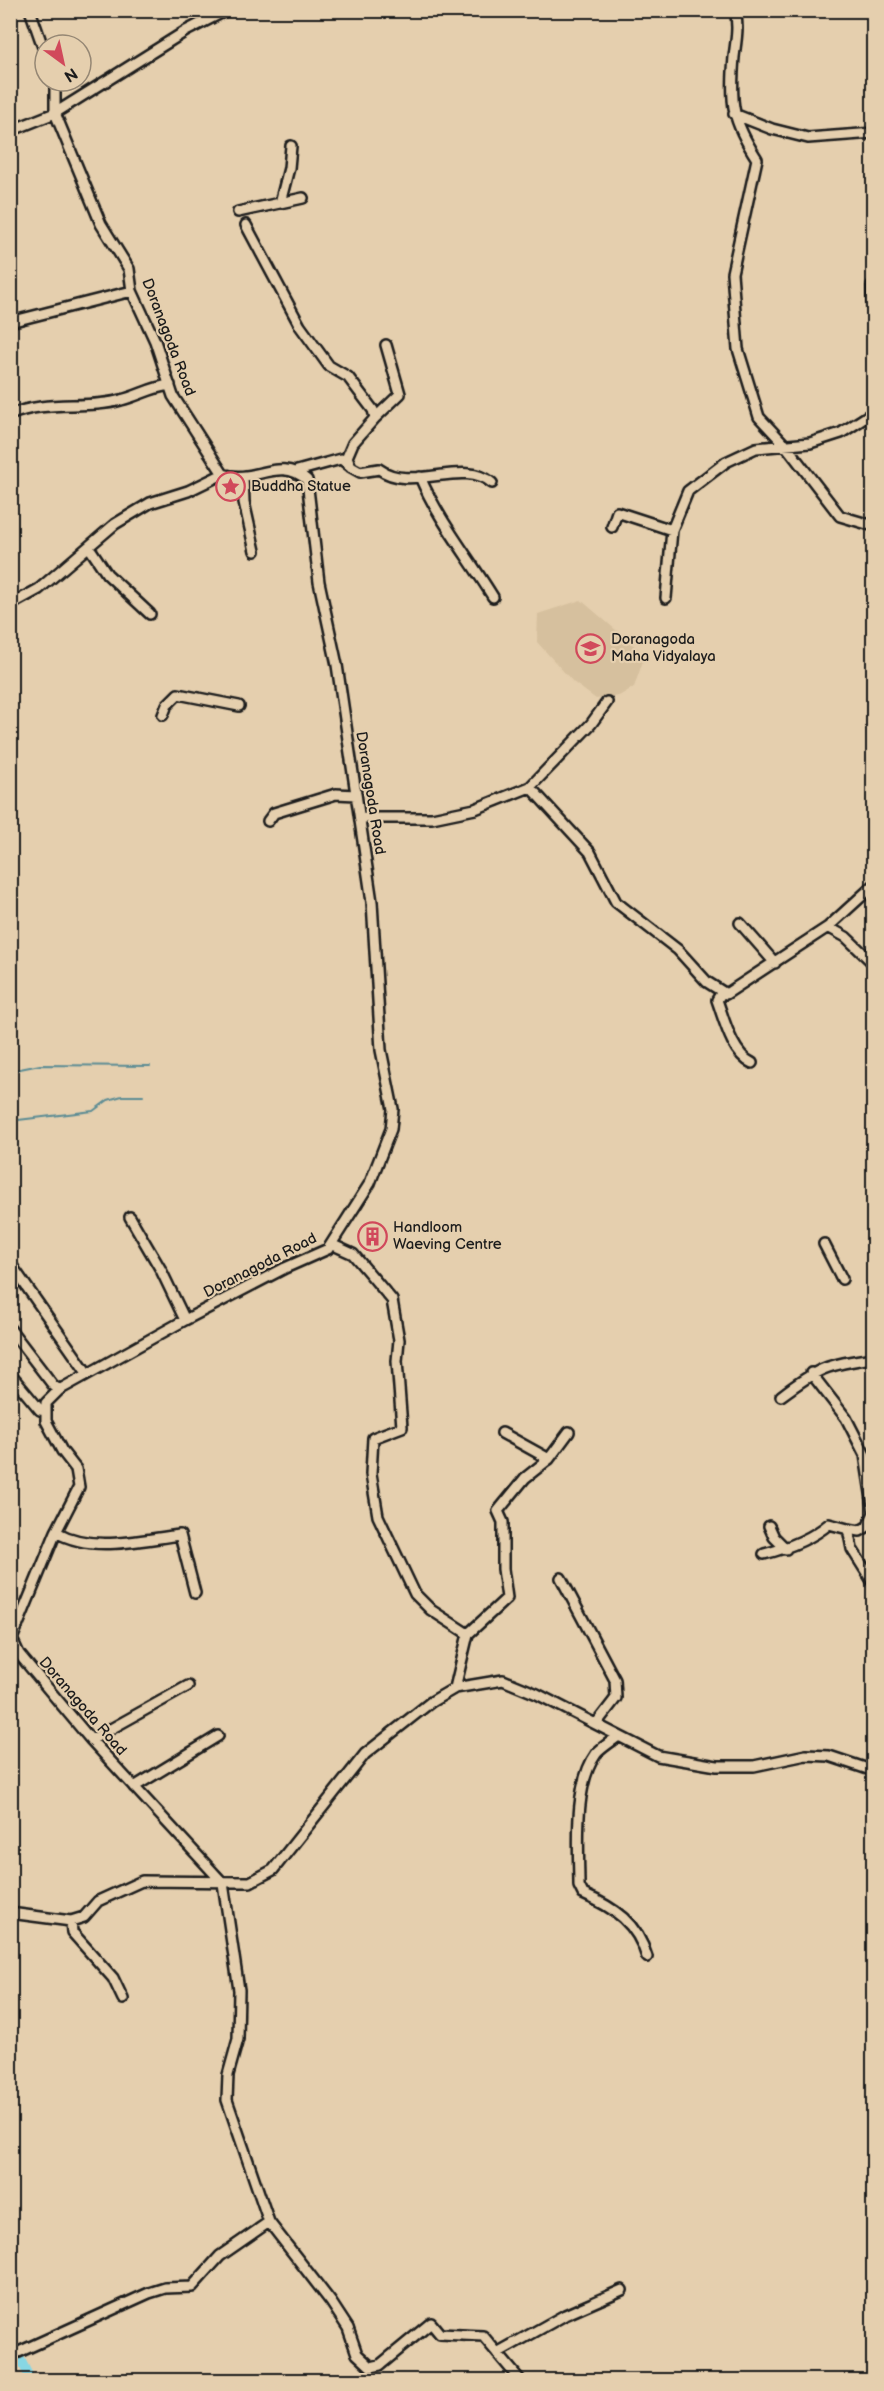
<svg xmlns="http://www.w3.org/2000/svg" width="884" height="2391" font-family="'Balsamiq Sans',sans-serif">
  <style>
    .built { fill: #d6c09e }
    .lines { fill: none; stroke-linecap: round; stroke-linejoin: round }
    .stream { stroke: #5c8c94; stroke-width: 2 }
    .canal { stroke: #87d7e4; stroke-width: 9 }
    .minor-casing { stroke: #1c1c1c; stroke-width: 14 }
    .minor { stroke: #e5cfae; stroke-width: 9 }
    .labels { text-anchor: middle; stroke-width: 4.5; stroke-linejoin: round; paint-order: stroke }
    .street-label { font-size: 15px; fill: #1c1c1c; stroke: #e5cfae }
    .poi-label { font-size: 15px; fill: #1c1c1c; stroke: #e5cfae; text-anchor: start }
  </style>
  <rect width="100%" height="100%" fill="#e5cfae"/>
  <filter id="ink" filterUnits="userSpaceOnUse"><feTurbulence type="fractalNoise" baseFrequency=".0167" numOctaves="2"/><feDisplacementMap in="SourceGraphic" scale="12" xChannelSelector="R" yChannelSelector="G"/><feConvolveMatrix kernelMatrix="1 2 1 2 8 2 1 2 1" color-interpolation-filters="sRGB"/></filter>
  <g filter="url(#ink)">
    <!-- built -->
    <path class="built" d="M 581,600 L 645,655 L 634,687 L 619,696 L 596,699 L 573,682 L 537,642 L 538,614 Z"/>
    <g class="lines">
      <!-- stream -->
      <path class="stream" d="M 10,1071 L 40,1065 L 150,1066
        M 10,1121 L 93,1111 L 108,1100 L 122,1096 L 143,1096"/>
      <!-- canal -->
      <path class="canal" d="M 10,2339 L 31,2380"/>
      <defs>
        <path id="minor" d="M 30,10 L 45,53
          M 735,10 C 739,27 736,40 734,57 C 730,104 732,120 757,159 L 732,273 L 738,349 L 759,417 L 786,446 L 840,516 L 874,526
          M 55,81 L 55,113 L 101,224 L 129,269 L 132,291 L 155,341 L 173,396 L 223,474 C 254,485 279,455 307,480 L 319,582 L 337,665 L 372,902 L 381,1050 L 393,1109 L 391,1129 L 370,1183 L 328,1249 L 285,1268 L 185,1320 L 59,1390 L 46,1403 L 46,1421 L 62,1451 L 76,1469 L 79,1487 L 56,1532 L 12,1639 L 19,1654 L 91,1740 L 223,1883
          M 734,114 L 772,129 L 808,138 L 874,133
          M 10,131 L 55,113 L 186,31 L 227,10
          M 280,203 L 289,168 L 291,146
          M 238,212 L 303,198
          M 246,225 L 300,326 L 329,366 L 348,377 L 373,410 L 375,418 L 353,443 L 347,457 L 351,467 L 360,472 L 379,469 C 411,493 464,458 492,483
          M 872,286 L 874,371
          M 10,322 L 132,291
          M 10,415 C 45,399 86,410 121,400 C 138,396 152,387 170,385
          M 375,418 L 400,394 L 386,345
          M 297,471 L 341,459 L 350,466
          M 243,477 L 244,502 L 255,551
          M 420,477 C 439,521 468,556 493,597
          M 612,527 L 617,512 L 672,530
          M 89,547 L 107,574 L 150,614
          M 666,598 L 672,530 L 688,491 L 726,462 L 756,448 L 810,443 L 841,433 L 874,412
          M 10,605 L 39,589 L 115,524 L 150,503 L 188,491 L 223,474
          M 163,715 L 167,705 L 178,694 L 239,706
          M 530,787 L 590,852 L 616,902 L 678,950 L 707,982 L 726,994 L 828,927 L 874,885
          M 360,818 L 432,818 L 475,809 L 530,787 L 591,724 L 607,702
          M 268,821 L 274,813 L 336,794 L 356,795
          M 740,923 L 775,963
          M 828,927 L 846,937 L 874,964
          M 722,992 L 717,1000 C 724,1019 732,1054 752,1063
          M 130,1217 L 161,1270 L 185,1320
          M 331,1244 L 353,1254 L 392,1300 L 399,1340 L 397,1361 L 402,1427 L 373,1438 L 371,1474 L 378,1516 L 415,1594 L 431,1610 L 468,1634
          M 824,1244 L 842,1279
          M 10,1263 L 87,1373
          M 10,1329 L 53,1385 L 59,1390
          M 811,1373 L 846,1418 L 865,1455 L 874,1512
          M 10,1374 L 40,1410 L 46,1411
          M 781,1396 C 818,1368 827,1364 874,1358
          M 502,1433 L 549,1459
          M 769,1526 L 774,1537 L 786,1549
          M 848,1529 L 860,1531 L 868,1526 L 874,1513
          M 56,1532 C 93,1553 139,1540 180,1535 L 195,1593
          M 764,1554 C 788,1548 810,1540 829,1524 L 848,1529 L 852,1549 L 874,1584
          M 561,1578 L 615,1680 L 616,1698 L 596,1724
          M 455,1688 L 468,1634 L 507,1598 L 503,1569 L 503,1522 L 498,1511 L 525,1478 L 549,1459 L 569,1432
          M 617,1737 C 611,1742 601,1748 596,1754 C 573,1786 579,1849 579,1886 L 583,1894 C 615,1908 637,1923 647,1957
          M 91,1740 L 188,1686
          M 134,1787 L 218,1736
          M 223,1883 L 239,1990 L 238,2039 L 228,2075 L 227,2100 L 269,2222 L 331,2302 L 348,2328 L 357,2354 L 371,2367 L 380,2365 L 431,2323 L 440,2334 L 483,2336 L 520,2380
          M 10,1913 L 71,1921 L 84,1917 L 98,1901 L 142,1881 L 250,1882 L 273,1870 L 365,1754 L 431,1702 L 455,1688 L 503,1680 L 537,1694 L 658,1756 L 717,1766 L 754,1766 L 806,1755 L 829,1756 L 874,1771
          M 71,1921 L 72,1932 L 113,1978 L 123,1999
          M 497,2353 L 565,2315 L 622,2290
          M 10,2356 L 149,2293 L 165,2288 L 192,2287 L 220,2256 L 269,2222"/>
      </defs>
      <!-- minor casing -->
      <use href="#minor" class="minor-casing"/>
      <!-- minor -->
      <use href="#minor" class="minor"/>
    </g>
  </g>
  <!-- icons -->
  <defs>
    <symbol id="sight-ring" viewBox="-11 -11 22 22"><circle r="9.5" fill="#e5cfae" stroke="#d1495b" stroke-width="1.5"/><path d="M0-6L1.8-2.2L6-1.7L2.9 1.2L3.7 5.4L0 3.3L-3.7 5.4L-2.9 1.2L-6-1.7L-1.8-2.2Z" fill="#d1495b"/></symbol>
    <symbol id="school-ring" viewBox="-11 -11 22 22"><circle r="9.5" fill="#e5cfae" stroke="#d1495b" stroke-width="1.5"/><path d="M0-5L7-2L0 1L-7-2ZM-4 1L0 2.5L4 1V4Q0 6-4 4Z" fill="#d1495b"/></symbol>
    <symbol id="building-ring" viewBox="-11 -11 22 22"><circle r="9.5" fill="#e5cfae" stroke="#d1495b" stroke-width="1.5"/><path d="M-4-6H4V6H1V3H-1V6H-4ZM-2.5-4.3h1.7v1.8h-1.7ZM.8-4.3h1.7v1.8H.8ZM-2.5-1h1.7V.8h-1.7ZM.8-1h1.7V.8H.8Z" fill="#d1495b"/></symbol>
  </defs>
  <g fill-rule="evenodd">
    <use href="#sight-ring" x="214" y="470" width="33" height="33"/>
    <use href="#school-ring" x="574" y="632" width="33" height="33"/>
    <use href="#building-ring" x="356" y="1220" width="33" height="33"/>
  </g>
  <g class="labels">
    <!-- street labels -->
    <g class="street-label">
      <text transform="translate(169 337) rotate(69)" y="5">Doranagoda Road</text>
      <text transform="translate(371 793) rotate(81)" y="5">Doranagoda Road</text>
      <text transform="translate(260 1265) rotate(-27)" y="5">Doranagoda Road</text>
      <text transform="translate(83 1706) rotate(49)" y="5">Doranagoda Road</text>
    </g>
    <!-- poi labels -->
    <g class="poi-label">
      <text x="251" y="491">Buddha Statue</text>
      <text x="611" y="644">Doranagoda<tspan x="611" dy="17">Maha Vidyalaya</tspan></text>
      <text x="393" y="1232">Handloom<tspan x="393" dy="17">Waeving Centre</tspan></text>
    </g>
  </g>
  <!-- margin -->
  <rect width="884" height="2391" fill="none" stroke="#e5cfae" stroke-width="36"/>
  <rect x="18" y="18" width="848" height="2355" fill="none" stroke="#1c1c1c" stroke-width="2" filter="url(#ink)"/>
  <!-- north arrow -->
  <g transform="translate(63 63) rotate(147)"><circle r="28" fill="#e5cfae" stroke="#958774" stroke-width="1.5"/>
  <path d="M0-4.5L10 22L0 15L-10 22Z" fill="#d1495b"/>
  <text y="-9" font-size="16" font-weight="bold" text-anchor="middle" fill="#1c1c1c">N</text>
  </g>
</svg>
